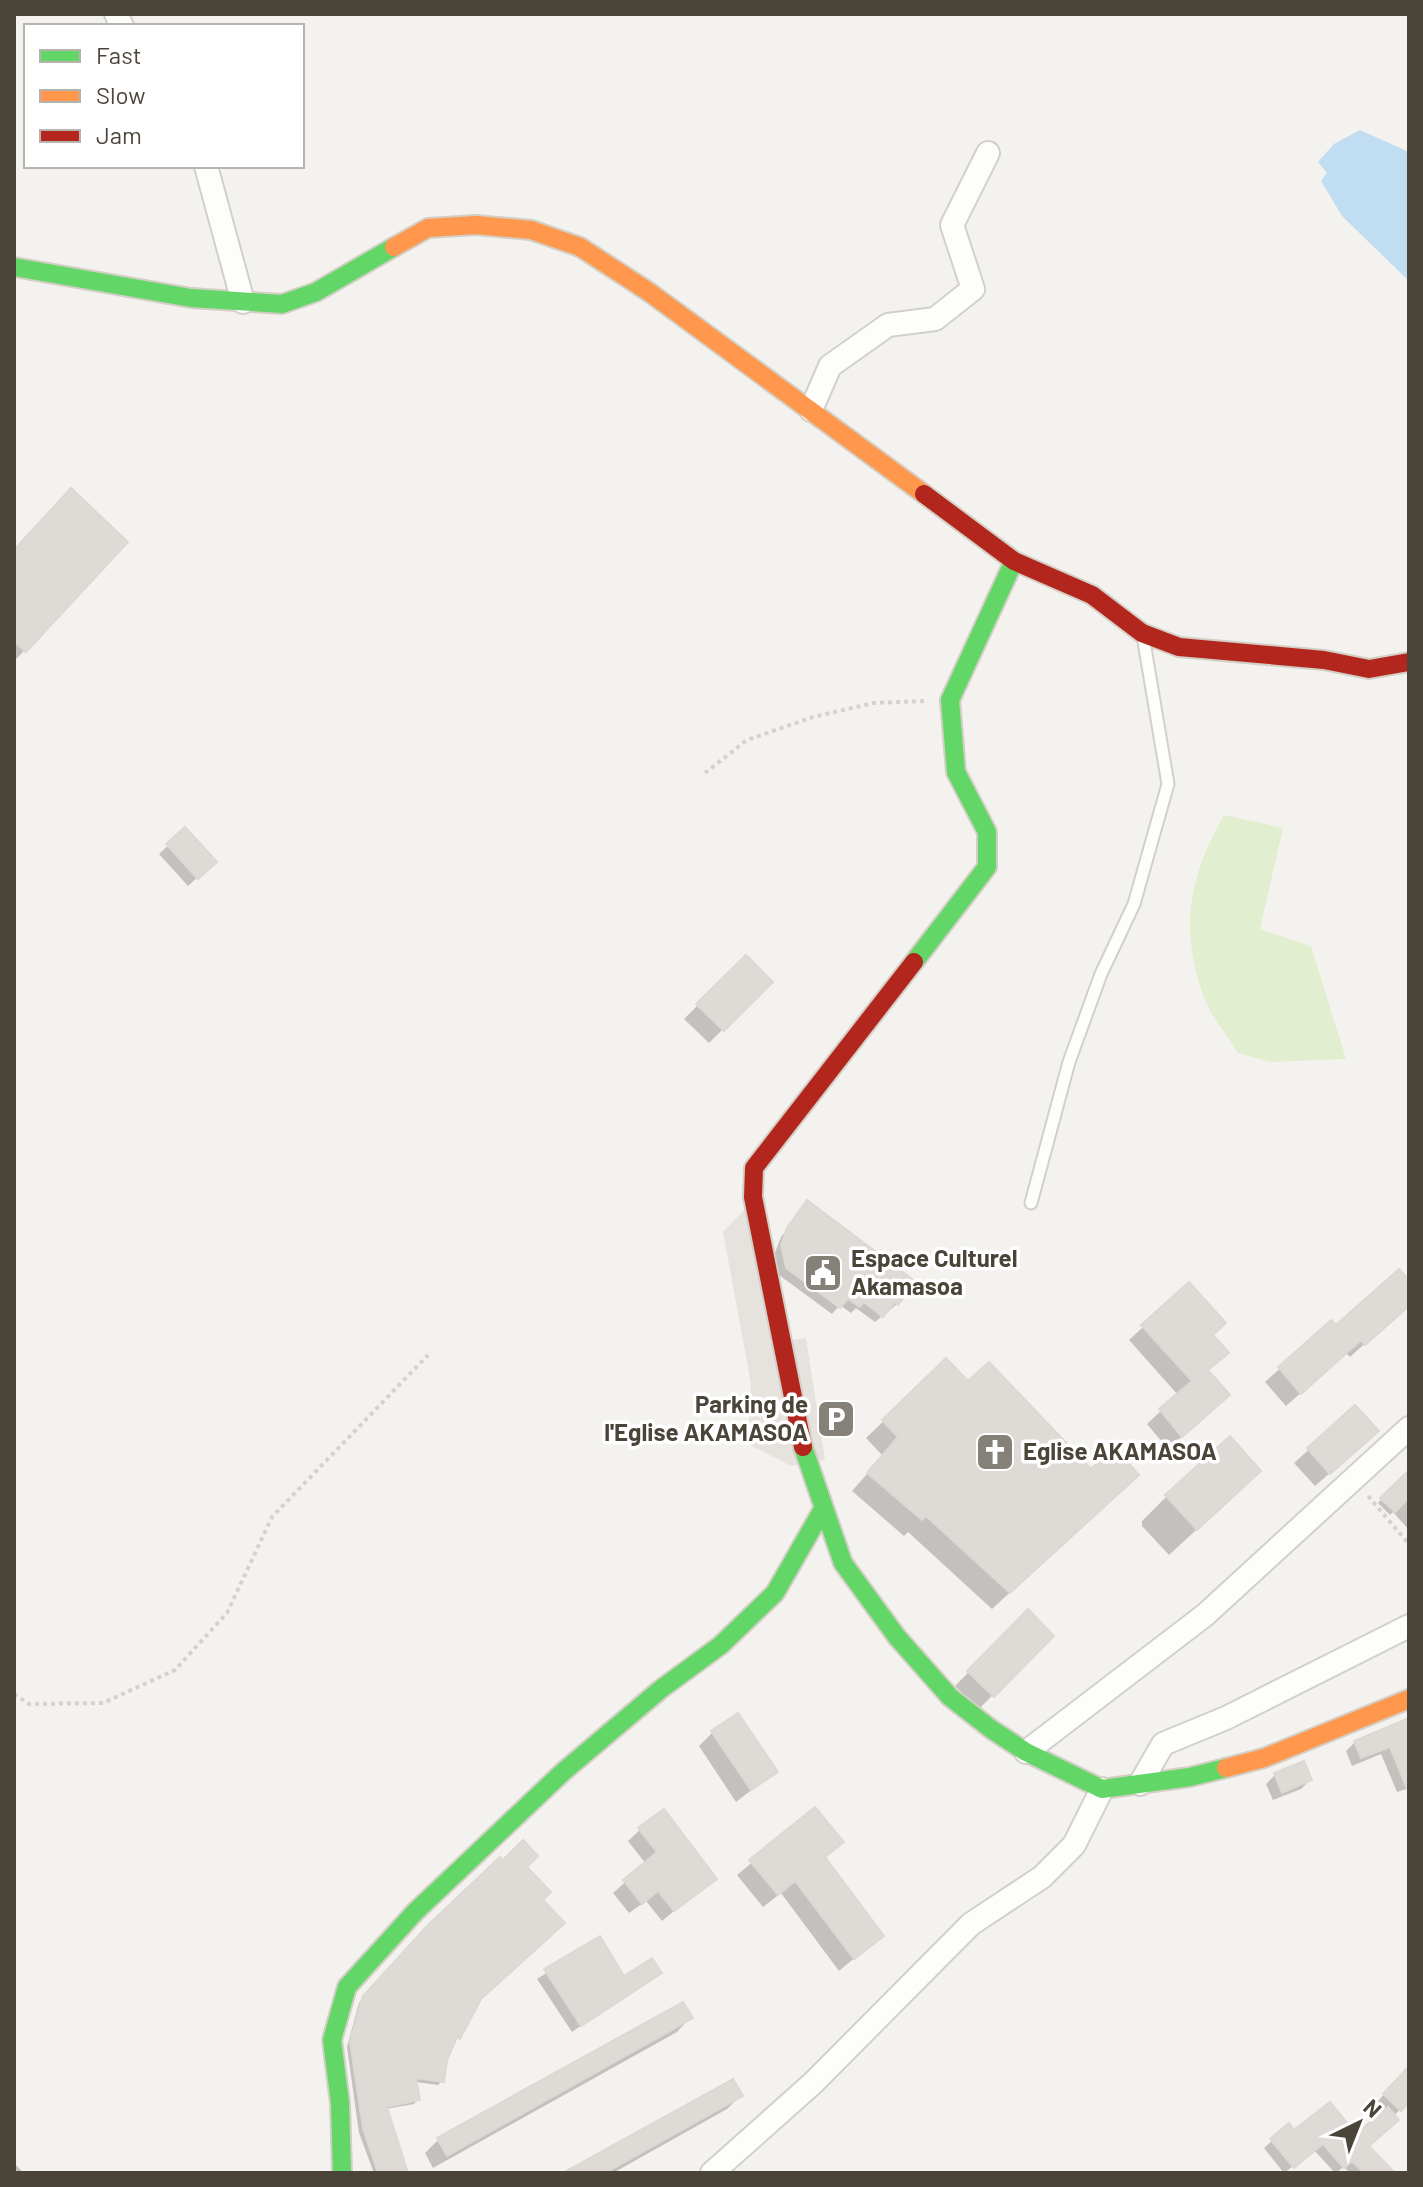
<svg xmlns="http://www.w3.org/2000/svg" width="1423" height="2187" font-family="Barlow,sans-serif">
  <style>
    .green { fill: #e1eecf }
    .parking { fill: #e6e3df }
    .water { fill: #c0ddf1 }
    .shadow { fill: #0003 }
    .building { fill: #dedbd6; stroke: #dcd9d4; stroke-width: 2 }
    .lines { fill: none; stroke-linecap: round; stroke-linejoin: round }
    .lane-casing { stroke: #d2d0cb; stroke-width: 15 }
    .street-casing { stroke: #d2d0cb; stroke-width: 26 }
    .fast-casing { stroke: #d3cfc5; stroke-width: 22 }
    .slow-casing { stroke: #d3cfc5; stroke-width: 22 }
    .jam-casing { stroke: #d3cfc5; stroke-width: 22 }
    .path { stroke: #d3d2cc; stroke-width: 4; stroke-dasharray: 4 4; stroke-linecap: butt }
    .lane { stroke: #fdfdfc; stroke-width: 11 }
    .street { stroke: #fdfdfc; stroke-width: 22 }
    .fast { stroke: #63d668; stroke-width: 18 }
    .slow { stroke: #ff974d; stroke-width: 18 }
    .jam { stroke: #b3261e; stroke-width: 18 }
    .labels { text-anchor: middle; stroke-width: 7; stroke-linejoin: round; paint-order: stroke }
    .poi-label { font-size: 24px; font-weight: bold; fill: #4b4439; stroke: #fff; text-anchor: start }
  </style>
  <rect width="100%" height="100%" fill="#f4f2ee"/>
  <!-- green -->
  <path class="green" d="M 1224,815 L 1283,828 L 1260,929 L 1311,946 L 1346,1059 L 1270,1062 L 1238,1053 C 1228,1036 1212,1018 1205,1000 C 1179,930 1188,879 1224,815 Z"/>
  <!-- parking -->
  <path class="parking" d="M 748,1206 L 771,1343 L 806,1338 L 825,1460 L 791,1466 L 748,1444 L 751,1384 L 723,1232 Z"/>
  <!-- water -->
  <path class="water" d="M 1360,130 L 1409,152 L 1409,281 L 1342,216 L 1321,181 L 1327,173 L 1318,162 L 1334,144 Z"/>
  <!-- shadow -->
  <path class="shadow" d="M 126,542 L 24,651 L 14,661 L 14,551 Z
    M 185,830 L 214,862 L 188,886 L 159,854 Z
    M 746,957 L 770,982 L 709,1043 L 684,1019 Z
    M 808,1203 L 897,1304 L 875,1322 L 856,1308 L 851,1313 L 840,1305 L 832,1314 L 779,1275 L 775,1253 L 781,1237 Z
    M 1409,1283 L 1409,1304 L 1350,1357 L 1346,1353 L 1286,1406 L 1265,1382 L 1331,1322 L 1336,1328 Z
    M 1189,1285 L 1211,1336 L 1206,1371 L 1213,1409 L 1168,1449 L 1147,1424 L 1178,1395 L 1129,1340 Z
    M 946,1361 L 968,1384 L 1120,1491 L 992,1609 L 908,1532 L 904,1536 L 852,1491 L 883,1456 L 866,1438 Z
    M 1355,1408 L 1362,1445 L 1315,1486 L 1294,1463 Z
    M 1405,1476 L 1409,1479 L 1409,1530 L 1393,1512 L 1390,1515 L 1378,1503 Z
    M 1170,1493 L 1231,1498 L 1169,1555 L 1142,1526 L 1142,1521 Z
    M 1028,1612 L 1051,1636 L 979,1709 L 955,1686 Z
    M 1409,1719 L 1409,1788 L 1397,1792 L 1381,1754 L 1352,1766 L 1346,1751 L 1355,1742 Z
    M 712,1733 L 776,1771 L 736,1802 L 699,1746 Z
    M 1275,1775 L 1310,1780 L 1301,1789 L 1273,1800 L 1266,1784 Z
    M 815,1810 L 841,1842 L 823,1859 L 882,1935 L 839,1971 L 781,1893 L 763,1907 L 737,1875 Z
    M 640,1830 L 714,1878 L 662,1921 L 646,1901 L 629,1913 L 613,1893 L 646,1864 L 628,1841 Z
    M 524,1867 L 540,1900 L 454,2042 L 445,2059 L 442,2081 L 438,2085 L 415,2082 L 418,2099 L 414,2104 L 386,2109 L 406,2173 L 374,2173 L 359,2133 L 347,2047 L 359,2003 L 429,1926 Z
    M 600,1939 L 624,1978 L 659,1972 L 572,2032 L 537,1979 Z
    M 690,2018 L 677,2032 L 433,2168 L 425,2153 L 439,2139 Z
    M 1409,2068 L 1409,2099 L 1367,2147 L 1380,2173 L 1350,2173 L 1344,2167 L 1335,2173 L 1314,2150 L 1284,2173 L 1264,2148 L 1289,2126 L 1294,2133 L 1356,2137 L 1384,2112 L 1375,2104 Z
    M 741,2095 L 727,2109 L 613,2173 L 563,2173 Z
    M 14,2163 L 23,2172 L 22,2173 L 14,2173 Z"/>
  <!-- building -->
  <path class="building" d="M 71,488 L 128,542 L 26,652 L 14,641 L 14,550 Z
    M 185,827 L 217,862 L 198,879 L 166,844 Z
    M 746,955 L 773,982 L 724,1031 L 696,1004 Z
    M 807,1200 L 916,1282 L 898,1305 L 895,1302 L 883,1317 L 864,1302 L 860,1307 L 848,1299 L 840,1308 L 786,1268 L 781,1245 L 787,1228 Z
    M 1399,1269 L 1409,1280 L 1409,1306 L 1365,1345 L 1361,1340 L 1301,1394 L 1278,1367 L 1331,1320 L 1336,1325 Z
    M 1189,1282 L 1226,1323 L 1213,1335 L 1229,1353 L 1208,1370 L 1230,1395 L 1182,1437 L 1159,1409 L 1192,1381 L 1141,1325 Z
    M 946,1358 L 968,1381 L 989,1362 L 1091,1469 L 1115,1448 L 1139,1475 L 1010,1593 L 926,1516 L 922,1520 L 867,1473 L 898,1437 L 882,1420 Z
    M 1355,1405 L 1379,1431 L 1330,1474 L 1307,1448 Z
    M 1230,1436 L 1261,1471 L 1197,1530 L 1165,1495 Z
    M 1409,1470 L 1409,1498 L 1395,1512 L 1380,1498 Z
    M 1028,1609 L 1054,1636 L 994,1697 L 967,1671 Z
    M 738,1713 L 778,1772 L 751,1790 L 711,1731 Z
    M 1409,1718 L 1409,1791 L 1408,1791 L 1390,1747 L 1361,1758 L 1354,1741 Z
    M 1304,1761 L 1312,1780 L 1282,1793 L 1274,1773 Z
    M 815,1807 L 844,1842 L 825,1857 L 884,1936 L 854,1959 L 795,1881 L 778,1895 L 749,1860 Z
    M 664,1809 L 717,1879 L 674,1911 L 658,1891 L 642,1904 L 623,1880 L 657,1852 L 638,1828 Z
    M 523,1840 L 538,1856 L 527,1867 L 551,1892 L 543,1900 L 565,1923 L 481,1999 L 460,2039 L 457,2037 L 447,2060 L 444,2082 L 416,2078 L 420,2100 L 387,2107 L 408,2173 L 378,2173 L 363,2128 L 350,2041 L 363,1996 L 428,1925 L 500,1857 L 503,1860 Z
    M 600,1936 L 624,1976 L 652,1958 L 662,1973 L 581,2026 L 544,1969 Z
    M 683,2002 L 693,2018 L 447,2156 L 437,2138 Z
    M 1409,2066 L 1409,2102 L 1401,2111 L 1383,2094 Z
    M 733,2079 L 743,2096 L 605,2173 L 563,2173 Z
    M 1330,2102 L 1356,2134 L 1388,2107 L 1399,2120 L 1369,2146 L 1395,2173 L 1364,2173 L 1352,2161 L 1344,2168 L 1323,2144 L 1294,2168 L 1270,2139 L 1289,2123 L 1294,2130 Z"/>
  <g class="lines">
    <defs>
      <path id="lane" d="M 1031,1203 L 1069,1062 L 1101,974 L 1134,904 L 1168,784 L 1143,636"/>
      <path id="street" d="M 116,14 L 122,26
        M 206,166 L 243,302
        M 811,410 L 830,366 L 888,325 L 935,319 L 973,289 L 952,225 L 988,153
        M 1026,1752 L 1205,1615 L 1409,1428
        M 1140,1784 L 1163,1744 L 1226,1718 L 1409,1626
        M 712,2173 L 813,2083 L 971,1924 L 1042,1877 L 1074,1845 L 1102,1789"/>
      <path id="fast" d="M 14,267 L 191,298 L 282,304 L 316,292 L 394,247
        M 914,962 L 987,867 L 987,832 L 956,772 L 950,700 L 1014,561
        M 803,1447 L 843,1563 L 897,1637 L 950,1697 L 991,1729 L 1026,1752 L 1102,1789 L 1190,1777 L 1226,1768
        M 342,2173 L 340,2103 L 332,2040 L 347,1987 L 415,1912 L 563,1772 L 661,1689 L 721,1645 L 775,1593 L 822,1511"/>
      <path id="slow" d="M 394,247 L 428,228 L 476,225 L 531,230 L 580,247 L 649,292 L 924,494
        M 1226,1768 L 1264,1758 L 1409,1699"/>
      <path id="jam" d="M 924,494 L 1014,561 L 1092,595 L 1142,633 L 1179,647 L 1324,660 L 1369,669 L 1409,662
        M 803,1447 L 753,1197 L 754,1168 L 914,962"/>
    </defs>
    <!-- lane casing -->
    <use href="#lane" class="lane-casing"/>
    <!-- street casing -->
    <use href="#street" class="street-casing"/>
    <!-- fast casing -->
    <use href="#fast" class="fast-casing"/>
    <!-- slow casing -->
    <use href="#slow" class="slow-casing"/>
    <!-- jam casing -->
    <use href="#jam" class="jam-casing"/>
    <!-- path -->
    <path class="path" d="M 705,773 L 747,740 L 813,717 L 874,703 L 926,701
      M 1368,1496 L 1409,1544
      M 14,1694 L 29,1704 L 103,1703 L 175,1670 L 227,1613 L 272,1517 L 428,1355"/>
    <!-- lane -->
    <use href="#lane" class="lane"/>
    <!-- street -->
    <use href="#street" class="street"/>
    <!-- fast -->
    <use href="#fast" class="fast"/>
    <!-- slow -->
    <use href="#slow" class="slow"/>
    <!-- jam -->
    <use href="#jam" class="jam"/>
  </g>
  <!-- icons -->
  <defs>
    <symbol id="civic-square" viewBox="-11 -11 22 22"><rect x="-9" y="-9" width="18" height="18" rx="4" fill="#868178" stroke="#fff"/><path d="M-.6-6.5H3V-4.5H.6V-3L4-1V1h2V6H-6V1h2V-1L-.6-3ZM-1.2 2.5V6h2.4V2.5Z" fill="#fff"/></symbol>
    <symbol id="parking-square" viewBox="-11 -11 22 22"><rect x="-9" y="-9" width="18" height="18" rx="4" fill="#868178" stroke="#fff"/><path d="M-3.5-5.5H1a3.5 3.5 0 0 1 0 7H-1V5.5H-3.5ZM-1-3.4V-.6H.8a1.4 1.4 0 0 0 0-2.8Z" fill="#fff"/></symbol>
    <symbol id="church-square" viewBox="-11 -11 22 22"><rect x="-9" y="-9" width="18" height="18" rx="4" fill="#868178" stroke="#fff"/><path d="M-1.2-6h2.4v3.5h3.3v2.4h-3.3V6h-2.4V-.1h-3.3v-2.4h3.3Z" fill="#fff"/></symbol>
  </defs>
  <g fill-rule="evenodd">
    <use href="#civic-square" x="801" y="1251" width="44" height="44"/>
    <use href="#parking-square" x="814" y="1397" width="44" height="44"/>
    <use href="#church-square" x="973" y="1430" width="44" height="44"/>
  </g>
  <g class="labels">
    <!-- poi labels -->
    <g class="poi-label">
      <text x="851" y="1267">Espace Culturel<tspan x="851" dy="28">Akamasoa</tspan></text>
      <text x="808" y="1413" text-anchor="end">Parking de<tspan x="808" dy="28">l'Eglise AKAMASOA</tspan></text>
      <text x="1023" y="1460">Eglise AKAMASOA</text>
    </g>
  </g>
  <!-- border -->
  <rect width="1423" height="2187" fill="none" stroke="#4b4439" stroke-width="32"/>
  <!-- legend -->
  <rect x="24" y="24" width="280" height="144" fill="#ffffff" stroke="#b7b4b0" stroke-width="2"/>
  <rect x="40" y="50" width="40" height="12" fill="#63d668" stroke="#b7b4b0" stroke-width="2"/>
  <text x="96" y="64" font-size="24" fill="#4b4439">Fast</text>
  <rect x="40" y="90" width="40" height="12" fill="#ff974d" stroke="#b7b4b0" stroke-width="2"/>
  <text x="96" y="104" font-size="24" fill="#4b4439">Slow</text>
  <rect x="40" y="130" width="40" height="12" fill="#b3261e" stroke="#b7b4b0" stroke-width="2"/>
  <text x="96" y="144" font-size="24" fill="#4b4439">Jam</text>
  <!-- north arrow -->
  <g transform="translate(1359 2123) rotate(43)" stroke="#ffffff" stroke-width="6" paint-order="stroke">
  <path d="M0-6L14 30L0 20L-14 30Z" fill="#4b4439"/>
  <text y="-12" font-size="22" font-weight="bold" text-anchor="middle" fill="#4b4439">N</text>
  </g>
</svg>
